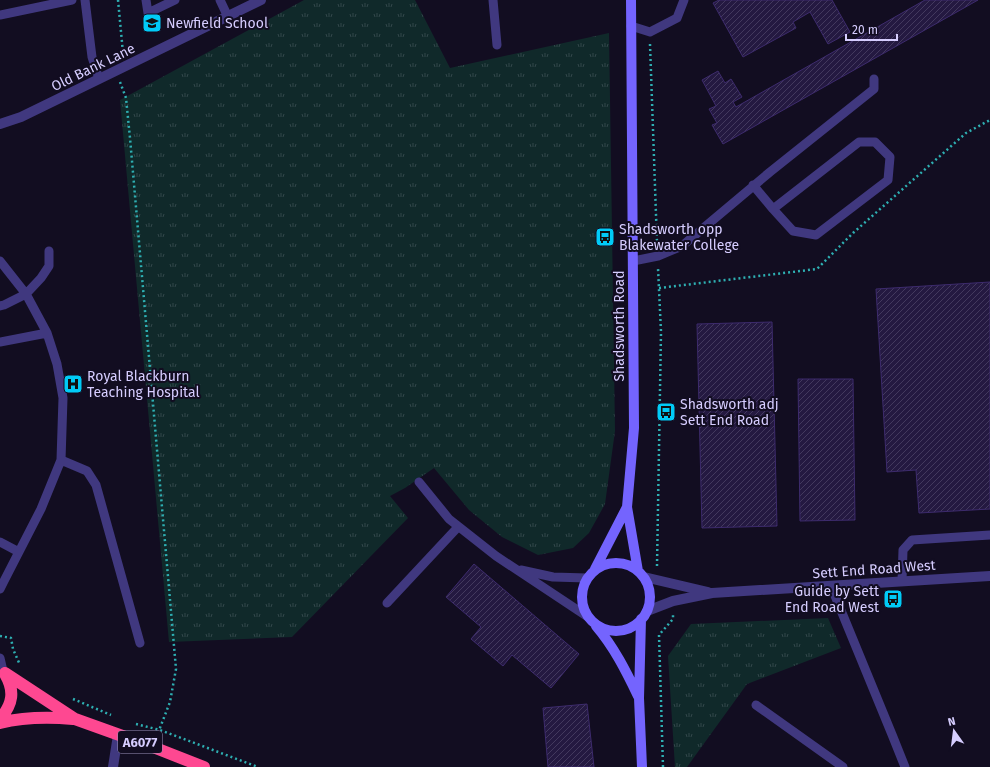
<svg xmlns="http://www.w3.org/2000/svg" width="990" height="767" font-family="'Fira Sans',sans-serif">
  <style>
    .grass { fill: url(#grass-tufts) }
    .building { fill: url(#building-hatch); stroke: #3d2b6d }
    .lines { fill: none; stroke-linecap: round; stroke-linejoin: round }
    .path { stroke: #2eafb2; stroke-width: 2.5; stroke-dasharray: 2 3; stroke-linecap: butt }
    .lane { stroke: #40387f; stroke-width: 9 }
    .street { stroke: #40387f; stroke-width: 10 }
    .secondary { stroke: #7464fe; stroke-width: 10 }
    .highway { stroke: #fe4891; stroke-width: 12 }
    .labels { text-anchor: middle; stroke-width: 4; stroke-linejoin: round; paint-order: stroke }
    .shield { fill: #120d21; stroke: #9b93bc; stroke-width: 1 }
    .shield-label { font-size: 13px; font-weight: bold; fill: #d6cdff }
    .poi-label { font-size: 14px; fill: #d6cdff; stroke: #120d21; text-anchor: start }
    .street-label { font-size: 14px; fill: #d6cdff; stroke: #120d21 }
  </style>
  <defs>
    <pattern id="grass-tufts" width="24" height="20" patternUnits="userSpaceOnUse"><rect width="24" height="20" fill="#10292a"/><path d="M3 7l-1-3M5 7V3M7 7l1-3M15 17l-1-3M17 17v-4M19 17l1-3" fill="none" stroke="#32474a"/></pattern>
    <pattern id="building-hatch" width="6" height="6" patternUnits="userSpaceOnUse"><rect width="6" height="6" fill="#241941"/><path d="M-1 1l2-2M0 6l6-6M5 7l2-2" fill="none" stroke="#43395e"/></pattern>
  </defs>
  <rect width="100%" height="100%" fill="#120d21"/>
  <!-- grass -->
  <path class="grass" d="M 304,0 L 415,0 L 450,68 L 609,33 L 615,431 L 605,504 L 589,533 L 573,548 L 538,555 L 502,537 L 469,510 L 434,468 L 405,488 L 390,496 L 408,518 L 292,637 L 169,642 L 120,100 Z
    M 828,618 L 841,648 L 747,684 L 687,767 L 675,767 L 668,656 L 691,624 Z"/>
  <!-- building -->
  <path class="building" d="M 719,0 L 832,0 L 850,32 L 828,44 L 810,12 L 793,22 L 796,28 L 743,57 L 713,3 Z
    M 925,0 L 978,0 L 723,144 L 712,125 L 717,123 L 709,109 L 716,106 L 702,80 L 718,71 L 725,83 L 731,79 L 742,97 L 733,102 L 736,107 Z
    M 990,282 L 990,509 L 919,513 L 916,470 L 887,472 L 876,289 Z
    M 772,322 L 777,526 L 702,528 L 697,324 Z
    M 798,379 L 853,379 L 855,520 L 800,521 Z
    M 474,564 L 579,654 L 551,688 L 512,655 L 503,666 L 471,639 L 481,627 L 446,597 Z
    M 587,704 L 594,767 L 548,767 L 543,708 Z"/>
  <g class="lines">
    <!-- path -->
    <path class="path" d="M 118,0 L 123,53
      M 650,44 L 657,243
      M 120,82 L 126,98 L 130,138 L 176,669 L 170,702 L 158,733
      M 659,288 L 817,269 L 853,233 L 966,133 L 990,120
      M 657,566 L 661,332 L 658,268
      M 0,636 L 11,638 L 13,649 L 20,665
      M 73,699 L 111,715
      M 136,724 L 160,730 L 258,767
      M 663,767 L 659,635 L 673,619 L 673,615"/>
    <!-- lane -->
    <path class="lane" d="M 85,0 L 92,57 L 99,79
      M 146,0 L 148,13 L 175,0
      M 220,0 L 228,17
      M 493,0 L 497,45
      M 0,15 L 72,0
      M 631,26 L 650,32 L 677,18 L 684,0
      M 753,185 L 773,209 L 793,231 L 816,235 L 888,180 L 890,157 L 875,142 L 859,142 L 773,209
      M 0,261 L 26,294 L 47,333 L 57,364 L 63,398 L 61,460 L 41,509 L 4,581 L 0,589
      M 633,261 L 658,256 L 682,246 L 770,172 L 874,89 L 874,79
      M 0,306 L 4,305 L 26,294 L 41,278 L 49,266 L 49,251
      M 0,342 L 47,333
      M 61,460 L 87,471 L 96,485 L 140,643
      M 419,482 L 449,519 L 496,556 L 588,617
      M 0,542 L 19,552
      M 521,570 L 553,577 L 587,578
      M 902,581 L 903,550 L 912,540 L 990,535
      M 831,586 L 893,737 L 905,767
      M 387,603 L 458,527
      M 0,658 L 3,671
      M 756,705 L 843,767"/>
    <!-- street -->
    <path class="street" d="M 0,124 L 21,117 L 261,0
      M 644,577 L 708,592
      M 647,611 L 673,601 L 712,593 L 990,576
      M 113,767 L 118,735"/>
    <!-- secondary -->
    <path class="secondary" d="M 631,0 L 634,428 L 627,507 L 638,571
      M582 597a34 34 0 1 1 68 0a34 34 0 1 1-68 0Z
      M 595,569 L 627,507
      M 641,619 L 639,698 L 642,767
      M 596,626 C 614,647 626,671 638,696"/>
    <!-- highway -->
    <path class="highway" d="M 5,673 L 75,719 L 153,747 L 204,767
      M 0,719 C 13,704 15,691 5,674
      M 0,723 C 24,717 49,717 73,719"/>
  </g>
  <!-- icons -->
  <defs>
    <symbol id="school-square" viewBox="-11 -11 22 22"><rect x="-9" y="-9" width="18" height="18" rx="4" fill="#01cbf7" stroke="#120d21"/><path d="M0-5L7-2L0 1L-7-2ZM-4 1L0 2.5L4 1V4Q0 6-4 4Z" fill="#111"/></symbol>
    <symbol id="bus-square" viewBox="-11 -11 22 22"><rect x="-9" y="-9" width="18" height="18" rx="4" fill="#01cbf7" stroke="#120d21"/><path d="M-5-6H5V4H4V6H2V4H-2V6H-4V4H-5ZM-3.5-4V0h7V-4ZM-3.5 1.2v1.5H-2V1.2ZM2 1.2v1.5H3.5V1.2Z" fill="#111"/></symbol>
    <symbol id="hospital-square" viewBox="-11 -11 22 22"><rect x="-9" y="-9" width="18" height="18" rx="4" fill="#01cbf7" stroke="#120d21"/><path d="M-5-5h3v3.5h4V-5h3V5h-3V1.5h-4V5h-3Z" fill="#111"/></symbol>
  </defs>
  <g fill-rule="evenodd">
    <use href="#school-square" x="141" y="12" width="22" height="22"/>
    <use href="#bus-square" x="594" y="226" width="22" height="22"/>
    <use href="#hospital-square" x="62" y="373" width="22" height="22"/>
    <use href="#bus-square" x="655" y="401" width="22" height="22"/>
    <use href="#bus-square" x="882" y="588" width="22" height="22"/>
  </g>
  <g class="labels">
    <!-- shield labels -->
    <rect class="shield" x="118" y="731" width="44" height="22" rx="3"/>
    <g class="shield-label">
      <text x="140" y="747">A6077</text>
    </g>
    <!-- poi labels -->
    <g class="poi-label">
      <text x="166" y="28">Newfield School</text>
      <text x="619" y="234">Shadsworth opp<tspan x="619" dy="16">Blakewater College</tspan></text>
      <text x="87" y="381">Royal Blackburn<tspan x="87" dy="16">Teaching Hospital</tspan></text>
      <text x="680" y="409">Shadsworth adj<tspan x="680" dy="16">Sett End Road</tspan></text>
      <text x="879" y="596" text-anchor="end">Guide by Sett<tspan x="879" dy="16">End Road West</tspan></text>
    </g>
    <!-- street labels -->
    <g class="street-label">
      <text transform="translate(93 67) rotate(-26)" y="5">Old Bank Lane</text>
      <text transform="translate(619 326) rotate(-90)" y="5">Shadsworth Road</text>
      <text transform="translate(874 569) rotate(-4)" y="5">Sett End Road West</text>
    </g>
  </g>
  <!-- north arrow -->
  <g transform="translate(954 731) rotate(346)" stroke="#120d21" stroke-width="3" paint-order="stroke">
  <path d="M0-3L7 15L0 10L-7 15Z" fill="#d6cdff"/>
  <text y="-6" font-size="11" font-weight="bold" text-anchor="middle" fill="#d6cdff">N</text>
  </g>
  <!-- scale -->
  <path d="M846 34v6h51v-6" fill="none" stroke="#d6cdff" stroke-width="2"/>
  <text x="852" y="34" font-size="12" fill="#d6cdff" stroke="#120d21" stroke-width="3" paint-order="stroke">20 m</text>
</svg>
